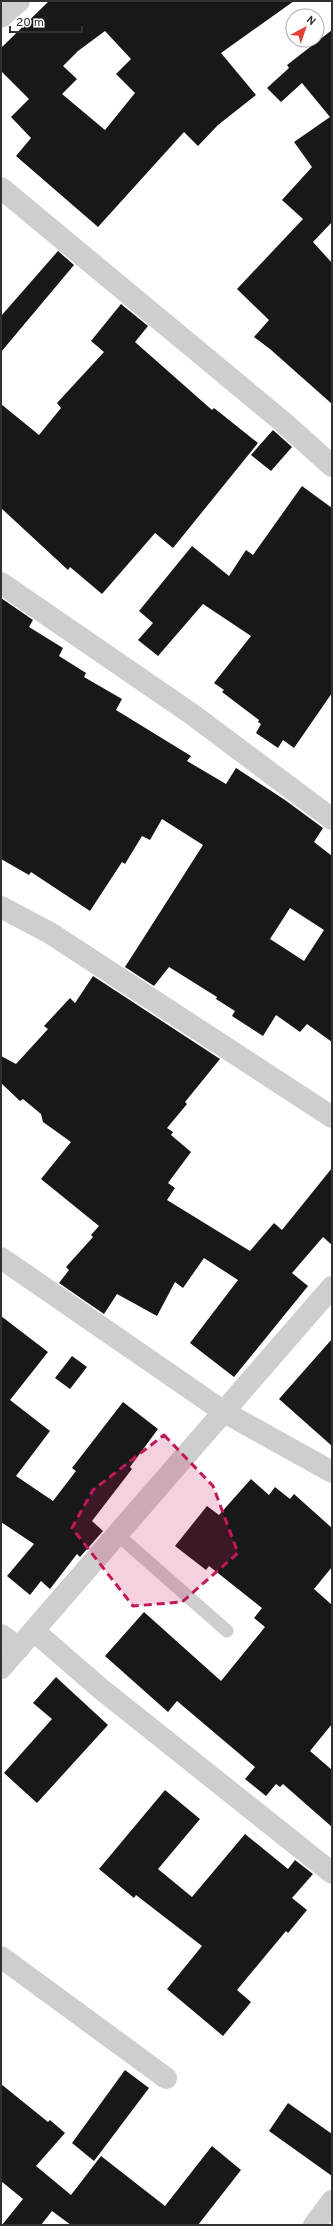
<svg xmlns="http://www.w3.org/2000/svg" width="333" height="2226" font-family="Overpass,sans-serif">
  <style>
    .building { fill: #181818; fill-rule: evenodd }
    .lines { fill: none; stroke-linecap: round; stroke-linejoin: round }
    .service { stroke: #cecece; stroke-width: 13 }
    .minor { stroke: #cecece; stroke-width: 22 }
    .tertiary { stroke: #cecece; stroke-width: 22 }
    .marked { fill: #c2185b; fill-opacity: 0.2; stroke: #c2185b; stroke-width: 3; stroke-dasharray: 8 5; stroke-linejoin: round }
  </style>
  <rect width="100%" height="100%" fill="#fff"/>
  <!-- building -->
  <path class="building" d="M 49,1 L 294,1 L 221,53 L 256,95 L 218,125 L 198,146 L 184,132 L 98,227 L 16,156 L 31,138 L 11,117 L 29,99 L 1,71 L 1,48 ZM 105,31 L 131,59 L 116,74 L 135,93 L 105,130 L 62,94 L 77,79 L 63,66 L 78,51 Z
    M 332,30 L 332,222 L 313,242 L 332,263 L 332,404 L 270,349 L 254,337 L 269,320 L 237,289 L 303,219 L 282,200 L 312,167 L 294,142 L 330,117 L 302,83 L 281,102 L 267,88 L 289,68 L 287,65 Z
    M 58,251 L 74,265 L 1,352 L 1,316 Z
    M 121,304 L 148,326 L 135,342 L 212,410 L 214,408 L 258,443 L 173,548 L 155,533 L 102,594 L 70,567 L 68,570 L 1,508 L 1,404 L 39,435 L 61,408 L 57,403 L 104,352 L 91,341 Z
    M 273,430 L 292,447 L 271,471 L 251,455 Z
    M 302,486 L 332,508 L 332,693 L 294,748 L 283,740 L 278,748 L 256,733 L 261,724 L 258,722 L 259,720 L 222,692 L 224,690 L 214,683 L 251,636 L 203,604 L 158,656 L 138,640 L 153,623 L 139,611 L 192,546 L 229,576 L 246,550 L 253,555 Z
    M 1,598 L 33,620 L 29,627 L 63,648 L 59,656 L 86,673 L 84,677 L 122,699 L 116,710 L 191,756 L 187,761 L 226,784 L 236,768 L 285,800 L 323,828 L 314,842 L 332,856 L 332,1042 L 307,1024 L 300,1032 L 276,1015 L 263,1036 L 232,1016 L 235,1011 L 216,999 L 217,997 L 169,967 L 154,986 L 125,967 L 203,845 L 162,819 L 150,840 L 142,836 L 125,864 L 122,862 L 90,911 L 31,872 L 29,875 L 1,859 ZM 290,908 L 324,930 L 304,961 L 270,939 Z
    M 93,976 L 220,1059 L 185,1102 L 187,1104 L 167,1128 L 173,1132 L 171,1135 L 191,1152 L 168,1183 L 175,1188 L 167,1200 L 250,1251 L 274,1223 L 282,1230 L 332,1168 L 332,1245 L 323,1237 L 292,1273 L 308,1286 L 234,1377 L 190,1343 L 238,1280 L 204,1258 L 183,1288 L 175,1282 L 157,1316 L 117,1294 L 104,1314 L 59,1283 L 69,1270 L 66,1267 L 93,1237 L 91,1235 L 99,1226 L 41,1179 L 71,1142 L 43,1122 L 41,1114 L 23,1099 L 20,1101 L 1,1083 L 1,1056 L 16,1064 L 48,1029 L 44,1026 L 70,998 L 75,1003 Z
    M 1,1316 L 48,1352 L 10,1400 L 50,1431 L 16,1476 L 53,1501 L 76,1471 L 72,1468 L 123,1402 L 158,1429 L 130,1467 L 132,1469 L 92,1521 L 103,1531 L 80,1557 L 77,1554 L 50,1589 L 41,1581 L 30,1595 L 7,1576 L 34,1544 L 1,1522 Z
    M 332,1339 L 332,1446 L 279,1399 Z
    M 72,1356 L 87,1367 L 70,1389 L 55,1378 Z
    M 251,1479 L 269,1495 L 275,1487 L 290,1499 L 294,1494 L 332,1528 L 332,1567 L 314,1589 L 332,1605 L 332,1724 L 310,1751 L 332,1770 L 332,1827 L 283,1784 L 280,1787 L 276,1784 L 266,1796 L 245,1779 L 255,1767 L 177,1701 L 168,1712 L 105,1656 L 144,1612 L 221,1681 L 265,1627 L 254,1618 L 262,1608 L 209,1566 L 206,1570 L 175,1546 L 207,1506 L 219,1515 Z
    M 56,1677 L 108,1725 L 37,1803 L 4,1773 L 52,1719 L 33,1703 Z
    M 165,1790 L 200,1819 L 158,1869 L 192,1897 L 245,1834 L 288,1869 L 295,1860 L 313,1874 L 292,1898 L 307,1910 L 288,1933 L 286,1931 L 237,1990 L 251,2002 L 223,2036 L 167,1989 L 202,1946 L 136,1895 L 134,1898 L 99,1869 Z
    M 125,2070 L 149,2088 L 94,2161 L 72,2143 Z
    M 1,2084 L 48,2122 L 50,2120 L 65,2133 L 36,2166 L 71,2195 L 101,2156 L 165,2206 L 212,2146 L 241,2170 L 198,2225 L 71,2225 L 52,2211 L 41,2225 L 2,2225 L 23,2199 L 1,2181 Z
    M 288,2103 L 332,2134 L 332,2176 L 269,2131 Z"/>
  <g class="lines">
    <!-- service -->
    <path class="service" d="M 118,1535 L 227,1631"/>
    <!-- minor -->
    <path class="minor" d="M 1,17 L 19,1
      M 1,188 L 283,422 L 332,466
      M 1,583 L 193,715 L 332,819
      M 1,907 L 50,933 L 332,1117
      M 1,1258 L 224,1412 L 332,1472
      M 34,1631 L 101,1689 L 332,1873
      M 1,1635 L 19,1648
      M 1,1957 L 166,2078
      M 314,2225 L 332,2201"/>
    <!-- tertiary -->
    <path class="tertiary" d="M 1,1668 L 332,1287"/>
  </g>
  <!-- marked area -->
  <path class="marked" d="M 164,1435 L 213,1486 L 238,1553 L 182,1602 L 133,1606 L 72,1528 L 93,1490 Z"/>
  <!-- border -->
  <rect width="333" height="2226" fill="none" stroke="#313131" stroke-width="4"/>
  <!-- north arrow -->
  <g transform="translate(305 28) rotate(40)"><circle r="19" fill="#ffffff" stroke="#adadad"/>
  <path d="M0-3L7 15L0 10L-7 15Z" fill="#e53f37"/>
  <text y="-6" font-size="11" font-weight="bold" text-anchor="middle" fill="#313131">N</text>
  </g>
  <!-- scale -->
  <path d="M10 26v6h72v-6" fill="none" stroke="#313131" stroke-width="2"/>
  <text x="16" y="26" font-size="12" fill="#313131" stroke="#ffffff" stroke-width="3" paint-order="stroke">20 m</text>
</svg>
